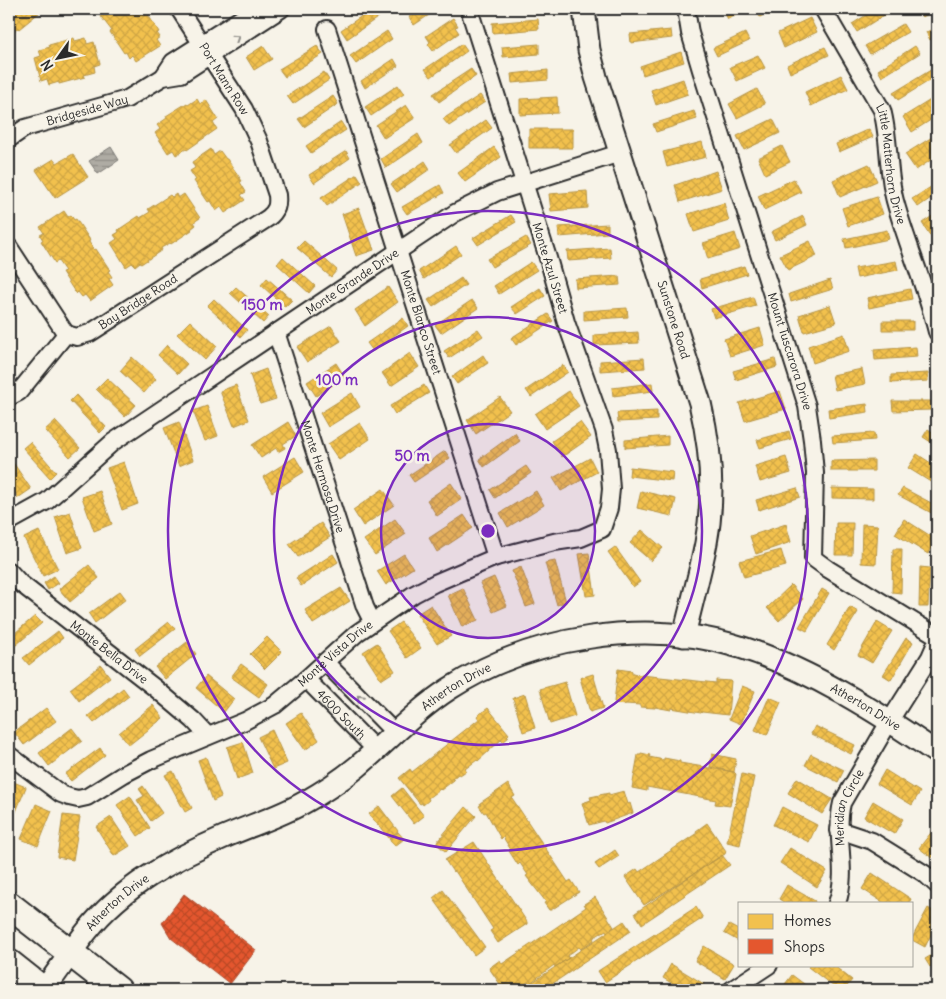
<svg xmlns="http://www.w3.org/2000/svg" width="946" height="999" font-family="Delius,sans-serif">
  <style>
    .water { fill: url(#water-rules); stroke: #7a7874 }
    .homes { fill: url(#homes-cross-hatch); stroke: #b69444 }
    .shops { fill: url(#shops-cross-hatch); stroke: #ac4a2d }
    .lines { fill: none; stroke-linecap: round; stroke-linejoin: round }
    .minor-casing { stroke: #2b2b2b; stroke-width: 20 }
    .tertiary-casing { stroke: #2b2b2b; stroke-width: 25 }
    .primary-casing { stroke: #2b2b2b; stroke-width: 30 }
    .minor { stroke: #f7f3e8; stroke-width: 16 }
    .tertiary { stroke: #f7f3e8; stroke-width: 21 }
    .primary { stroke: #f7f3e8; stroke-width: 26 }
    .oneway { stroke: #918f8a }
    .ring { fill: none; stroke: #7b2cbf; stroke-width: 2.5 }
    .labels { text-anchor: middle; stroke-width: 5; stroke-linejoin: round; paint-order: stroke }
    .street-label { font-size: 12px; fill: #2b2b2b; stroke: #f7f3e8 }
    .centre { fill: #7b2cbf; stroke: #f7f3e8; stroke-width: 2.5 }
    .ring-label { font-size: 15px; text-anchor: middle; font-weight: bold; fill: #7b2cbf; stroke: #f7f3e8; stroke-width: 5; stroke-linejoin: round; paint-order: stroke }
  </style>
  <defs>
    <pattern id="water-rules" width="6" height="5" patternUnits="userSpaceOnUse" patternTransform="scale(1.25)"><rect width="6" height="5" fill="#afaca4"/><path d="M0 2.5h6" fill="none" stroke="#8f8c86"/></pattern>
    <pattern id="homes-cross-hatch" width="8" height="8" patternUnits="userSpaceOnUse" patternTransform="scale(1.25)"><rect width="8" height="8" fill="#f2c14e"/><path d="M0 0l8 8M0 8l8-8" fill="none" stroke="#d0a644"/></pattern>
    <pattern id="shops-cross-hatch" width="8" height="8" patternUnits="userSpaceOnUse" patternTransform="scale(1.25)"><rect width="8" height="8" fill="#e4572e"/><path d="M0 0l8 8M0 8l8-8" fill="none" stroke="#b94827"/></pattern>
  </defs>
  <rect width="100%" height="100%" fill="#f7f3e8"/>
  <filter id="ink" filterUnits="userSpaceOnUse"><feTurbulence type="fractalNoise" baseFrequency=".02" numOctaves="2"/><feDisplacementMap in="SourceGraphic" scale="10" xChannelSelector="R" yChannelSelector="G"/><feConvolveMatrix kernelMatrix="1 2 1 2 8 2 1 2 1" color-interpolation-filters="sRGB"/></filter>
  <g filter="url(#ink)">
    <!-- water -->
    <path class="water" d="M 111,147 L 119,160 L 98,174 L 89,161 Z"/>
    <!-- homes -->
    <path class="homes" d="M 9,9 L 40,9 L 38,11 L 40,12 L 19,29 L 18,28 L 10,34 L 9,33 Z
      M 95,9 L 141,9 L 142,11 L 145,10 L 159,32 L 157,33 L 160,37 L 156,40 L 160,46 L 136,61 L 132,55 L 129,58 L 126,52 L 124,53 L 110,32 L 112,31 Z
      M 372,9 L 379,9 L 383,14 L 347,39 L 341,30 Z
      M 422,9 L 438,9 L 414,25 L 409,17 Z
      M 722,9 L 732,9 L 736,15 L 728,19 Z
      M 756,9 L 774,9 L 760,17 Z
      M 876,9 L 894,9 L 857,32 L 852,24 Z
      M 918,9 L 937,9 L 937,10 L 922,17 Z
      M 453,18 L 458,26 L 455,27 L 459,33 L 433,51 L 428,44 L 430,42 L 426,36 Z
      M 810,18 L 817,32 L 784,48 L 778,33 Z
      M 538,19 L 539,29 L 493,33 L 492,23 Z
      M 903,24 L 908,32 L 870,54 L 865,46 Z
      M 937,28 L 937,37 L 930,40 L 926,32 Z
      M 671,30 L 672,38 L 631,43 L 630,34 Z
      M 387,31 L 392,39 L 356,64 L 350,56 Z
      M 745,33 L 749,41 L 717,56 L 713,48 Z
      M 74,38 L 75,41 L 86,38 L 87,44 L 94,42 L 100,64 L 94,66 L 95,72 L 84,75 L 85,77 L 59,84 L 59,82 L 49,85 L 47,79 L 41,81 L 35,58 L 41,56 L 39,50 L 50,47 L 49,45 Z
      M 462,44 L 467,51 L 431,77 L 425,69 Z
      M 539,44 L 539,54 L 503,57 L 502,47 Z
      M 263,46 L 272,59 L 254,70 L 246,57 Z
      M 317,46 L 323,54 L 285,77 L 279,69 Z
      M 915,46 L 920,53 L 882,77 L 878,70 Z
      M 825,47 L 829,55 L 790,73 L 787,65 Z
      M 681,52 L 684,62 L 643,75 L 640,66 Z
      M 758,55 L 765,68 L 737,81 L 730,67 Z
      M 394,59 L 398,66 L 365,88 L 361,81 Z
      M 934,68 L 937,76 L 898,100 L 893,93 Z
      M 471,69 L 476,76 L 439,102 L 433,94 Z
      M 548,70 L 548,80 L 512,83 L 511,74 Z
      M 324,72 L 329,80 L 293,104 L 287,96 Z
      M 841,75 L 848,89 L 811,106 L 805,92 Z
      M 683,79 L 688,94 L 656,105 L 651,90 Z
      M 398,85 L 404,94 L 371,116 L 365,107 Z
      M 757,89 L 765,104 L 737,118 L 729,104 Z
      M 480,95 L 485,102 L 449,126 L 443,119 Z
      M 333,96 L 338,104 L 304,127 L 298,119 Z
      M 557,97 L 558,113 L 520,115 L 520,99 Z
      M 197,99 L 200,104 L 206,100 L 218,119 L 213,123 L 217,129 L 187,150 L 186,149 L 176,155 L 173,150 L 168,153 L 155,133 L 160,129 L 157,125 L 167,118 L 166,116 L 187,103 L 188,105 Z
      M 932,99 L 937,107 L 937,116 L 912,132 L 903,117 Z
      M 406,105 L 415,118 L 384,138 L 376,125 Z
      M 694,111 L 697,119 L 656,132 L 653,124 Z
      M 773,119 L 780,133 L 744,150 L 737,136 Z
      M 486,120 L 492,128 L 456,153 L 450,145 Z
      M 341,122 L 346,130 L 311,153 L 306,146 Z
      M 529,129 L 573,129 L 573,148 L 529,148 Z
      M 869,129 L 873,137 L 839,152 L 836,144 Z
      M 418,134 L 423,143 L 386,168 L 381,159 Z
      M 937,134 L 937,156 L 916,170 L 905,154 Z
      M 702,142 L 706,157 L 667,167 L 663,152 Z
      M 782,146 L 790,162 L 765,174 L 758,158 Z
      M 494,147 L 501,157 L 465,182 L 458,173 Z
      M 211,149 L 214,155 L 220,151 L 226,159 L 227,159 L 242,181 L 240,182 L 246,192 L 241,195 L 245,200 L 225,213 L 221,207 L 216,211 L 210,201 L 208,202 L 194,181 L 196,180 L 190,171 L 195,168 L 192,162 Z
      M 346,151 L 350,158 L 314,183 L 309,175 Z
      M 73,154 L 88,177 L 55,198 L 36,170 L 54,159 L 57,163 Z
      M 425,161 L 430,169 L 397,192 L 391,184 Z
      M 869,164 L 877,181 L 840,197 L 833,180 Z
      M 716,171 L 722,189 L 680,202 L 675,185 Z
      M 357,174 L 362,182 L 327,206 L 321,198 Z
      M 794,179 L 801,192 L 764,210 L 758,196 Z
      M 937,183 L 937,194 L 918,207 L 912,199 Z
      M 440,185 L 444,193 L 407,214 L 402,207 Z
      M 587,191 L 588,208 L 551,211 L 549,194 Z
      M 176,194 L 178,198 L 184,194 L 200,218 L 194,222 L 196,225 L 191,229 L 192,230 L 171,244 L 170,243 L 161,248 L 162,250 L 141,264 L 140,262 L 135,266 L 132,263 L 126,267 L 111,243 L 117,239 L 114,235 L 119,232 L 118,230 L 139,216 L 140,218 L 150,212 L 148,209 L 170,195 L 172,197 Z
      M 877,197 L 883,214 L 848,226 L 842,208 Z
      M 724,203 L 729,221 L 694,232 L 688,214 Z
      M 359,208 L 374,250 L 356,256 L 342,214 Z
      M 64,211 L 68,217 L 71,215 L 74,220 L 76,219 L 90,240 L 89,242 L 94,250 L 96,249 L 110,270 L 108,271 L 112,277 L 109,279 L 113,285 L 90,301 L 85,295 L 82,297 L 78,292 L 76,294 L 62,272 L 65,271 L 58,261 L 55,263 L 41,241 L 43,240 L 40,235 L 44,233 L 40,227 Z
      M 937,213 L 937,233 L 931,237 L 922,223 Z
      M 511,215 L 516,222 L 478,245 L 473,238 Z
      M 803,216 L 807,225 L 775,240 L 771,232 Z
      M 608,224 L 608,233 L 559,237 L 558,227 Z
      M 887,230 L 889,239 L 846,248 L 844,239 Z
      M 735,233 L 740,249 L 708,259 L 703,243 Z
      M 526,237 L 531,245 L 492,267 L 487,259 Z
      M 304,241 L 337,270 L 331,277 L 297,248 Z
      M 810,241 L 817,256 L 788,270 L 780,255 Z
      M 456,246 L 461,254 L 424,279 L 419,271 Z
      M 610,248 L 611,258 L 568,261 L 567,251 Z
      M 283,257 L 315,286 L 309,293 L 277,264 Z
      M 896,261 L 898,270 L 857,278 L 855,268 Z
      M 531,262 L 537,270 L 499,294 L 494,286 Z
      M 744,266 L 747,274 L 702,288 L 700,279 Z
      M 619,276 L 620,285 L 576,288 L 575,279 Z
      M 267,278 L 292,300 L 285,307 L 261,285 Z
      M 461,278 L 466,285 L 433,307 L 428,300 Z
      M 830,280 L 833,289 L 791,302 L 789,294 Z
      M 236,287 L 269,316 L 263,323 L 230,293 Z
      M 388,287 L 398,302 L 365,326 L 355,310 Z
      M 540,288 L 545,296 L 517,314 L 511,307 Z
      M 910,289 L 912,299 L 869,308 L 867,298 Z
      M 753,297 L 756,306 L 714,318 L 711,309 Z
      M 214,299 L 247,330 L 241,337 L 207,306 Z
      M 472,300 L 478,308 L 441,333 L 435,325 Z
      M 830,305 L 836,323 L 804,332 L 799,315 Z
      M 627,308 L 628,317 L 584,320 L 584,311 Z
      M 548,314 L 553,321 L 516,345 L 511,338 Z
      M 403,318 L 408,326 L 373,351 L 367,343 Z
      M 190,321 L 217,346 L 205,360 L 177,334 Z
      M 882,321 L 913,321 L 913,330 L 882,330 Z
      M 331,326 L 341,341 L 307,362 L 297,347 Z
      M 760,328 L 765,345 L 730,356 L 724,339 Z
      M 478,329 L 483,336 L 449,358 L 444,351 Z
      M 638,332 L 639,343 L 594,345 L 594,335 Z
      M 844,334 L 849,351 L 813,363 L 808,346 Z
      M 167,345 L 187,364 L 178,374 L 158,355 Z
      M 916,347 L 917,357 L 875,360 L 874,350 Z
      M 410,353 L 419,367 L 391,386 L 382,373 Z
      M 483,355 L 488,363 L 457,384 L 452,377 Z
      M 132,357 L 156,379 L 144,393 L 120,371 Z
      M 644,358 L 645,368 L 600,371 L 600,361 Z
      M 775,359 L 777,367 L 736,380 L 733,371 Z
      M 336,363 L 345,377 L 316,396 L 307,382 Z
      M 563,365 L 568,372 L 531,397 L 526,390 Z
      M 266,369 L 276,399 L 260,404 L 250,375 Z
      M 862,369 L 865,384 L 835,390 L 832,375 Z
      M 928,373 L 928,381 L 891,383 L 891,375 Z
      M 107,378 L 136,405 L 125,417 L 96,389 Z
      M 652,383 L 653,391 L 613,396 L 612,388 Z
      M 236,385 L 249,420 L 234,426 L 220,391 Z
      M 424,385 L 429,393 L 395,414 L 390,406 Z
      M 569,391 L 579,406 L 545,429 L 535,414 Z
      M 780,391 L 786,409 L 745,421 L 739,403 Z
      M 352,393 L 360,407 L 328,427 L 320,413 Z
      M 76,395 L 106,427 L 100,433 L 70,401 Z
      M 500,397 L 510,411 L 476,434 L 467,420 Z
      M 892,401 L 931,401 L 932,410 L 893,411 Z
      M 867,404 L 868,412 L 829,418 L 828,409 Z
      M 207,406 L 218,436 L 205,441 L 193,411 Z
      M 657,411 L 657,420 L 618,422 L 617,413 Z
      M 55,421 L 80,448 L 70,457 L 45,430 Z
      M 179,422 L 193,460 L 179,466 L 164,428 Z
      M 288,422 L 296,436 L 283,444 L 285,448 L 278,452 L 276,448 L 261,458 L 252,445 Z
      M 580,422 L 591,437 L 562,457 L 552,441 Z
      M 360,423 L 370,439 L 339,460 L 328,444 Z
      M 928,429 L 937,435 L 937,446 L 923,437 Z
      M 789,431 L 791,439 L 760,448 L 757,440 Z
      M 515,433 L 520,441 L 484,467 L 479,459 Z
      M 874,433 L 875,440 L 833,443 L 832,436 Z
      M 668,436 L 668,445 L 625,448 L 625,440 Z
      M 30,442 L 56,472 L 50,478 L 23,448 Z
      M 445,451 L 450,458 L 414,482 L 409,475 Z
      M 917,454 L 937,467 L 937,486 L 908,468 Z
      M 295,457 L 304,472 L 272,492 L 263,477 Z
      M 786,457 L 791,473 L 760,482 L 755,466 Z
      M 590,458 L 597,472 L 561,491 L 553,478 Z
      M 874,460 L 874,471 L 831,471 L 831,461 Z
      M 12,461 L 31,489 L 18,498 L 9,484 L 9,463 Z
      M 124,462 L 138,504 L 122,510 L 107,468 Z
      M 526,466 L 531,473 L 495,498 L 490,490 Z
      M 630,467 L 673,472 L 672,481 L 629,476 Z
      M 451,483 L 462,499 L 437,516 L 427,500 Z
      M 797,488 L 800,497 L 759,510 L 756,500 Z
      M 832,488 L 873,489 L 873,499 L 832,498 Z
      M 903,488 L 937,506 L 937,516 L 898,495 Z
      M 383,489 L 394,505 L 363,526 L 353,510 Z
      M 100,491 L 112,524 L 94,531 L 82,497 Z
      M 536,491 L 544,505 L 508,527 L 500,513 Z
      M 641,491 L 676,499 L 672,516 L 637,508 Z
      M 70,512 L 82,548 L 67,553 L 55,517 Z
      M 464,515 L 473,528 L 437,552 L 429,538 Z
      M 395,519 L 406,534 L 375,555 L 364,540 Z
      M 904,519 L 937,540 L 928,554 L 895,534 Z
      M 321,523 L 330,537 L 298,557 L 289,544 Z
      M 836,523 L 853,523 L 852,555 L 835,555 Z
      M 786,524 L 791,542 L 756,554 L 750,536 Z
      M 862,524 L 878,525 L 876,564 L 861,563 Z
      M 642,530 L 663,548 L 651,561 L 630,543 Z
      M 39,531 L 58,569 L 43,576 L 24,538 Z
      M 615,547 L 640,582 L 633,587 L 608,552 Z
      M 893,549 L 902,549 L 901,593 L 892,592 Z
      M 781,550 L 786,566 L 744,577 L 739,561 Z
      M 589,553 L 595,595 L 586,596 L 579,554 Z
      M 333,554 L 338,562 L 301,586 L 296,578 Z
      M 404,554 L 413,568 L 386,585 L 377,571 Z
      M 555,561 L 566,602 L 557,605 L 545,563 Z
      M 89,565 L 99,578 L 70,602 L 59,589 Z
      M 521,567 L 535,604 L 526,607 L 512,571 Z
      M 920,567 L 930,568 L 928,607 L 919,607 Z
      M 54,576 L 59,583 L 48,590 L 44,583 Z
      M 494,577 L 507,606 L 493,612 L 480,583 Z
      M 791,585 L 803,599 L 779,621 L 767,608 Z
      M 341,588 L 350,601 L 313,624 L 305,610 Z
      M 463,588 L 478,620 L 462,627 L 448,595 Z
      M 822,589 L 829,593 L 807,631 L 799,627 Z
      M 120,591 L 126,599 L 95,623 L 89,614 Z
      M 431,605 L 451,636 L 437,644 L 417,614 Z
      M 850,607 L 858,612 L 834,650 L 827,645 Z
      M 35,616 L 42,623 L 9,651 L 9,638 Z
      M 169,622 L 175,629 L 140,656 L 135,649 Z
      M 401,622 L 421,648 L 407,658 L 388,631 Z
      M 877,622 L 892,631 L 872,663 L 858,655 Z
      M 58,631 L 63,638 L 29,665 L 23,658 Z
      M 267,637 L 282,652 L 265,669 L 250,654 Z
      M 906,638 L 913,642 L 891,680 L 883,675 Z
      M 187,642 L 196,654 L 165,679 L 155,667 Z
      M 377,643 L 395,671 L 381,680 L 363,652 Z
      M 241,664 L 268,684 L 259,697 L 231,677 Z
      M 101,665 L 110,677 L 79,701 L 70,689 Z
      M 618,669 L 632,671 L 632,674 L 716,683 L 716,680 L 731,681 L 728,715 L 702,712 L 701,713 L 671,708 L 671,710 L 655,707 L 655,708 L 640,707 L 640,705 L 625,704 L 625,705 L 617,704 L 617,703 L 614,702 Z
      M 593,674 L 603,708 L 590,712 L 580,678 Z
      M 206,676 L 234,699 L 224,712 L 196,688 Z
      M 565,682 L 575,716 L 550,724 L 540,689 Z
      M 742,686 L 755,691 L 741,724 L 729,719 Z
      M 123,688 L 129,696 L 94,723 L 88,716 Z
      M 525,694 L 535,728 L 523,732 L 513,698 Z
      M 769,697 L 781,702 L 767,735 L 755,730 Z
      M 153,705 L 163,718 L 129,745 L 119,733 Z
      M 46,708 L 56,721 L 24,745 L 14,732 Z
      M 488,708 L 509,734 L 507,736 L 509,737 L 503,742 L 501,740 L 478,761 L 477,760 L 465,769 L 466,771 L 460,775 L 458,774 L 452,779 L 454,780 L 441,790 L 440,789 L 428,798 L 429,800 L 423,805 L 422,803 L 420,804 L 399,778 L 410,769 L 412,772 L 479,719 L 477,716 Z
      M 301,713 L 319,740 L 305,750 L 286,723 Z
      M 815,726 L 855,745 L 851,754 L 811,734 Z
      M 72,728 L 82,741 L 49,766 L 39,753 Z
      M 272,730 L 287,763 L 273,769 L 258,737 Z
      M 243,742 L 253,773 L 237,779 L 227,747 Z
      M 100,748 L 105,755 L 71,781 L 65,774 Z
      M 641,753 L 650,755 L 649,757 L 664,760 L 664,758 L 680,761 L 680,763 L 734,772 L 736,774 L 730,806 L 715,804 L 716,800 L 647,787 L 647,791 L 632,788 L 638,755 L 641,755 Z
      M 712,754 L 736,759 L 734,772 L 710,767 Z
      M 811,754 L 844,770 L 838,782 L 805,765 Z
      M 206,757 L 221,797 L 213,801 L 198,760 Z
      M 885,770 L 920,792 L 912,805 L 877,784 Z
      M 173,771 L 192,808 L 185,812 L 165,775 Z
      M 742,774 L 754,777 L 740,845 L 727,842 Z
      M 797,778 L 832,799 L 822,814 L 788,793 Z
      M 11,781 L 26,787 L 11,824 L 9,823 L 9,787 Z
      M 508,784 L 515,796 L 512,798 L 568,882 L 571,880 L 579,892 L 551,910 L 549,910 L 544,903 L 546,902 L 526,876 L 528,875 L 520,863 L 518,865 L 509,851 L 511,850 L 503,837 L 501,839 L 486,812 L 484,813 L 479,806 L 481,805 L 480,803 Z
      M 143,786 L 162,813 L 151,821 L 137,800 L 144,796 L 139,789 Z
      M 402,788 L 424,816 L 414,824 L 392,796 Z
      M 624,791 L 628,804 L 630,803 L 633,813 L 605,823 L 604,821 L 589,825 L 582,803 L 591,800 L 590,797 L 609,793 L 609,795 Z
      M 130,796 L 150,828 L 138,836 L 117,805 Z
      M 873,801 L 903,819 L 894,834 L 864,817 Z
      M 36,804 L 52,811 L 38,846 L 21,839 Z
      M 379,806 L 398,831 L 389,838 L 369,814 Z
      M 466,807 L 476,816 L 446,852 L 436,843 Z
      M 782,807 L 817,825 L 809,842 L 773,825 Z
      M 63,815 L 80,817 L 73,860 L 57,857 Z
      M 111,817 L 130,846 L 114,856 L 96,827 Z
      M 707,823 L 726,851 L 725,854 L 644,905 L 625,877 L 637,869 L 639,872 L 697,833 L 696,831 Z
      M 937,825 L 937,850 L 932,858 L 919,848 Z
      M 398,832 L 404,839 L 395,846 L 389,839 Z
      M 474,842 L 527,922 L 527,924 L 498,943 L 490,931 L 493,929 L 455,871 L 453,872 L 445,860 Z
      M 790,848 L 827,871 L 817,887 L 780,863 Z
      M 615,850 L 619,856 L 599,869 L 595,864 Z
      M 722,855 L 730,865 L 642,924 L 635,913 Z
      M 872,873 L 911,899 L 909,903 L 884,903 L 862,889 Z
      M 787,885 L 815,901 L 814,903 L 785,903 L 779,899 Z
      M 443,890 L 485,947 L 474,955 L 433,898 Z
      M 595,897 L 614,927 L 607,932 L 606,930 L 593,938 L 594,940 L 581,949 L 579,947 L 567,956 L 569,958 L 555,967 L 554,965 L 529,984 L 528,982 L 516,990 L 504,990 L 489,968 L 500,960 L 502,964 L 586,907 L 584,904 Z
      M 696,907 L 703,918 L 605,982 L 598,971 Z
      M 928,908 L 937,913 L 937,922 L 925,947 L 912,940 L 912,938 Z
      M 624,921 L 631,931 L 543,990 L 521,990 Z
      M 729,925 L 740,931 L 740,942 L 724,933 Z
      M 704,946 L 734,964 L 725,979 L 695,961 Z
      M 937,952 L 937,962 L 930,967 L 925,959 Z
      M 671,964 L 704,984 L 700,990 L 683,990 L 663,978 Z
      M 810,965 L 833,965 L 852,980 L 844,990 L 838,990 L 808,967 Z
      M 792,975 L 812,990 L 784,990 L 782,988 Z"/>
    <!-- shops -->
    <path class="shops" d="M 184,894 L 256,950 L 230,984 L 171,938 L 162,923 Z"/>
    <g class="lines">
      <defs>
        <g id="minor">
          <path id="s1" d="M 686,9 L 690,33 L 701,70 L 807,406 L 812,440 L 815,473 L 813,558 L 828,569 L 937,636"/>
          <path id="s2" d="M 823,9 L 882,110 C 890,139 887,171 895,201 C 907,245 926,287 937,332"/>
          <path id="s3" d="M 327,29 L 496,557"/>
          <path d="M 163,77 L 173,62 L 256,9"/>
          <path id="s4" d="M 9,139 L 25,128 L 127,99 L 163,77 L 181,74 L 281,9"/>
          <path d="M 9,247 L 66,334"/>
          <path id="s5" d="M 276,332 L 365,607 L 372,621"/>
          <path id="s6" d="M 9,397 L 19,392 L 66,334 L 77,337 L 90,333 L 268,218 C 277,211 278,205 277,195 L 259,141 L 244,109 L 179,9"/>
          <path id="s7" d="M 9,522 L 47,501 L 113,442 L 455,213 L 497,192 L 620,153"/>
          <path id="s8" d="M 9,571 L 20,583 L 155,688 L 193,720 L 208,736"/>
          <path d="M 325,662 L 395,733"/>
          <path id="s9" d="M 306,679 L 376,750"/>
          <path id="s10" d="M 9,755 L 61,794 L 69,797 L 78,799 L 87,797 L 124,774 L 151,760 L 245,721 L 275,705 L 306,679 L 357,633 L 414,594 L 435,583 L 496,557 L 554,542 L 581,538 L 602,529 L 609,508 L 611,489 L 608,450 L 604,430 L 566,322 L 548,258 L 469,9"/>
          <path d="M 839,830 L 872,841 L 925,874 L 937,885"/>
          <path id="s11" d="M 837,903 C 849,870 834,836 842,803 L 889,722 L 930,657 L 937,641"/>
          <path d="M 731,990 L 769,965"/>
        </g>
        <g id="tertiary">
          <path id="s12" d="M 584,9 L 589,50 L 596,77 L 700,403 C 711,449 715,496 706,543 C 700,574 691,605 684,636"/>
          <path id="s13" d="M 44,990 C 58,971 72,950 87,931 C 122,887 173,859 224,837 C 251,825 279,817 305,802 C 323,792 341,780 357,767 C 388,741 415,711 449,689 C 531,636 645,618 740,647 C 808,668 879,713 937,753"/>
        </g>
        <path id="primary" d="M 9,905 L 118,990
          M 9,963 L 43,990"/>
      </defs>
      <!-- minor casing -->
      <use href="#minor" class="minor-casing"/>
      <!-- tertiary casing -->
      <use href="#tertiary" class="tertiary-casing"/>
      <!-- primary casing -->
      <use href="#primary" class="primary-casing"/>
      <!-- minor -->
      <use href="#minor" class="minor"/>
      <!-- tertiary -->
      <use href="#tertiary" class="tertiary"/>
      <!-- primary -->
      <use href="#primary" class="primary"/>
    </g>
    <!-- one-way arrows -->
    <defs><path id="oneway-chevron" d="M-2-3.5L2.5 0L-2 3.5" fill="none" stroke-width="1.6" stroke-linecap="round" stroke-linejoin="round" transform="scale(1.25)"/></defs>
    <g class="oneway">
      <use href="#oneway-chevron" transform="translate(236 38) rotate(-33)"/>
      <use href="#oneway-chevron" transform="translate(360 698) rotate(-135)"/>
    </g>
  </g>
  <!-- distance rings -->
  <circle cx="488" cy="531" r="107" fill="#7b2cbf" fill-opacity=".12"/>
  <g class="ring">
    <circle cx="488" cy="531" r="107"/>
    <circle cx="488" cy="531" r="214"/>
    <circle cx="488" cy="531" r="320"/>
  </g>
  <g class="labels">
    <!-- street labels -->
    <g class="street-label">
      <text transform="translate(224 79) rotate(58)" y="4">Port Mann Row</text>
      <text dy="4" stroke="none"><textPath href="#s4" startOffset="84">Bridgeside Way</textPath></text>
      <text dy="4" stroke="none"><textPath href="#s2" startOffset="172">Little Matterhorn Drive</textPath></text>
      <text transform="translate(550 268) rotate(73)" y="4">Monte Azul Street</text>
      <text dy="4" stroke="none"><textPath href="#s7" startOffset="420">Monte Grande Drive</textPath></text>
      <text dy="4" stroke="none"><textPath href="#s6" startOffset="168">Bay Bridge Road</textPath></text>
      <text dy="4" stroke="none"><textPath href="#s12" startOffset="324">Sunstone Road</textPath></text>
      <text dy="4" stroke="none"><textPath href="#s3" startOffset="308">Monte Blanco Street</textPath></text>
      <text dy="4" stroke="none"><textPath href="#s1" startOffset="358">Mount Tuscarora Drive</textPath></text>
      <text dy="4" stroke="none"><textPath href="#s5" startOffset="152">Monte Hermosa Drive</textPath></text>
      <text dy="4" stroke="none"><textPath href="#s8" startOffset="129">Monte Bella Drive</textPath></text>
      <text dy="4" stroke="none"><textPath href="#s10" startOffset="381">Monte Vista Drive</textPath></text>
      <text dy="4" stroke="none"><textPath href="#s13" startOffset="520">Atherton Drive</textPath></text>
      <text dy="4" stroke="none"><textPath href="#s13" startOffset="955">Atherton Drive</textPath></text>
      <text dy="4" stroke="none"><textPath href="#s9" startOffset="50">4600 South</textPath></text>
      <text dy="4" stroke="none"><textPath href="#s11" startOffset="98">Meridian Circle</textPath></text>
      <text dy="4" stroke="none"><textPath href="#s13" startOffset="115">Atherton Drive</textPath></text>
    </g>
  </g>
  <circle cx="488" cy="531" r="8" class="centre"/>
  <g class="ring-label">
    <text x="262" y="310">150 m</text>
    <text x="337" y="385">100 m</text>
    <text x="412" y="461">50 m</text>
  </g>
  <!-- margin -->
  <rect width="946" height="999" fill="none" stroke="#f7f3e8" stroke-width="30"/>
  <rect x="15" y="15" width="916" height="969" fill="none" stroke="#2b2b2b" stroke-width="2" filter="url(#ink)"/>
  <!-- legend -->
  <rect x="738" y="902" width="175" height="65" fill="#f7f3e8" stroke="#a5a39c"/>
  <rect x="748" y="914" width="25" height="15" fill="#f2c14e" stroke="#a5a39c"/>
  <text x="784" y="926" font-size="15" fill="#2b2b2b">Homes</text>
  <rect x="748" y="939" width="25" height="15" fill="#e4572e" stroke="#a5a39c"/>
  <text x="784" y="952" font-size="15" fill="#2b2b2b">Shops</text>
  <!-- north arrow -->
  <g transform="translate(58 58) rotate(237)" stroke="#f7f3e8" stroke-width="4" paint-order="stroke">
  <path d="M0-4L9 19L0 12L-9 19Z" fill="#2b2b2b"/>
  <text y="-8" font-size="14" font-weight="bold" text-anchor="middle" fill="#2b2b2b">N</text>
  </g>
</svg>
